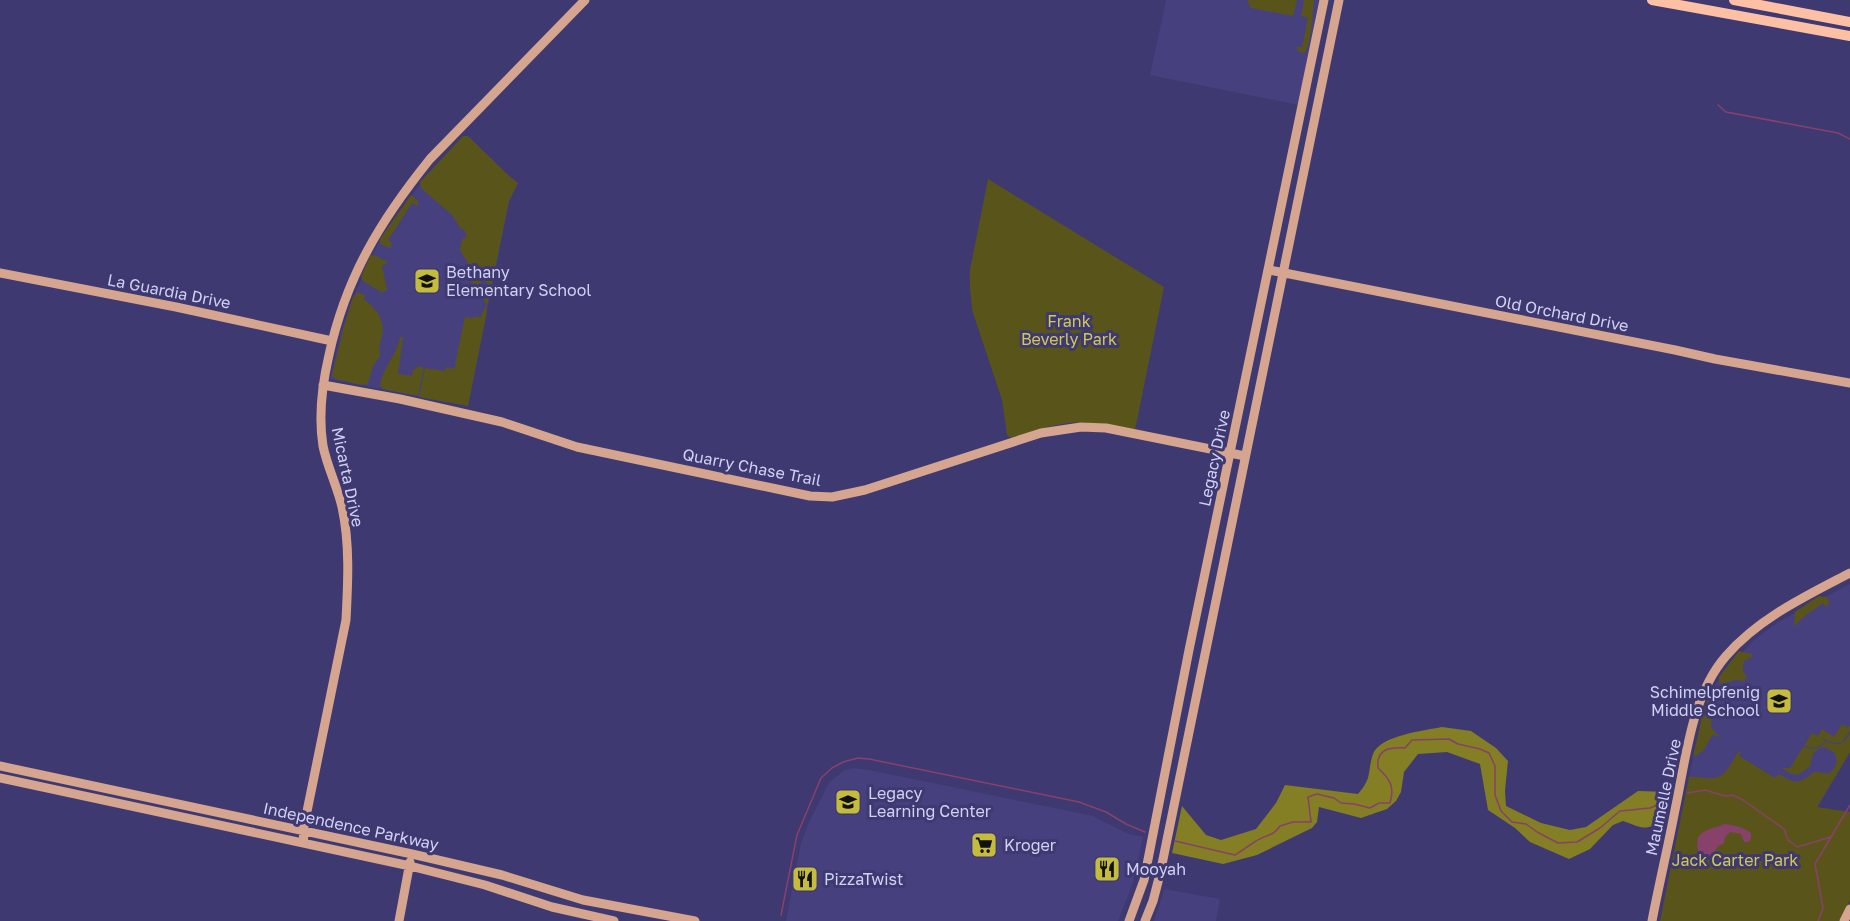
<svg xmlns="http://www.w3.org/2000/svg" width="1850" height="921" font-family="'Golos Text',sans-serif">
  <style>
    .built { fill: #46407f }
    .green { fill: #59551a }
    .forest { fill: #847e24 }
    .water { fill: #87416b }
    .lines { fill: none; stroke-linecap: round; stroke-linejoin: round }
    .stream { stroke: #87416b; stroke-width: 1.5 }
    .secondary { stroke: #d5a590; stroke-width: 9 }
    .primary { stroke: #fdc0a5; stroke-width: 10 }
    .labels { text-anchor: middle; stroke-width: 6; stroke-linejoin: round; paint-order: stroke }
    .poi-label { font-size: 16px; fill: #d1d1f3; stroke: #3e3971; text-anchor: start }
    .street-label { font-size: 16px; fill: #d1d1f3; stroke: #3e3971 }
    .park-label { font-size: 16px; fill: #d1c953; stroke: #3e3971 }
  </style>
  <rect width="100%" height="100%" fill="#3e3971"/>
  <!-- built -->
  <path class="built" d="M 1166,0 L 1319,0 L 1298,105 L 1150,75 Z
    M 466,137 L 517,185 L 509,201 L 468,406 L 330,379 L 341,332 L 351,302 L 380,239 L 420,184 Z
    M 1850,584 L 1850,752 L 1817,808 L 1689,777 L 1704,708 L 1711,691 L 1723,674 L 1754,640 L 1780,621 Z
    M 854,768 L 869,770 L 1093,816 L 1126,833 L 1143,837 L 1133,883 L 1118,921 L 786,921 L 801,843 L 810,820 L 829,783 L 843,771 Z
    M 1165,889 L 1220,899 L 1216,921 L 1154,921 Z"/>
  <!-- green -->
  <path class="green" d="M 1247,0 L 1297,0 L 1293,16 L 1251,8 Z
    M 1304,0 L 1314,0 C 1312,14 1312,43 1304,53 L 1299,52 L 1296,47 L 1302,47 L 1308,18 L 1301,16 Z
    M 463,136 L 468,136 L 508,175 L 518,183 L 509,201 L 488,303 L 486,305 L 487,311 L 468,406 L 419,397 L 425,368 L 445,371 L 446,367 L 454,369 L 455,366 L 458,366 L 455,364 L 465,317 L 472,318 L 478,316 L 480,318 L 486,305 L 482,295 L 483,290 L 486,290 L 487,282 L 481,280 L 480,289 L 482,290 L 481,294 L 478,292 L 479,290 L 476,291 L 472,288 L 471,278 L 477,277 L 471,276 L 469,265 L 460,250 L 462,239 L 467,237 L 464,229 L 461,229 L 452,215 L 421,188 L 420,182 Z
    M 988,179 L 1164,287 L 1135,430 C 1114,427 1091,421 1069,423 C 1050,425 1032,432 1014,438 L 1011,438 L 1007,435 L 1002,400 L 973,313 C 971,303 968,272 971,265 Z
    M 411,195 L 418,201 L 418,206 L 412,203 L 388,240 L 392,243 L 390,248 L 380,244 L 379,243 L 381,243 L 380,241 L 380,239 Z
    M 371,255 L 374,255 L 388,262 L 382,266 L 387,290 L 381,292 L 363,281 L 361,276 Z
    M 356,292 L 366,295 L 363,298 L 374,308 L 374,311 L 376,310 C 390,333 377,337 380,356 L 373,366 L 367,386 L 365,383 L 362,385 L 335,379 L 332,375 L 344,326 L 353,297 L 356,295 Z
    M 400,337 L 403,337 L 398,374 L 412,376 L 413,370 L 419,366 L 424,368 L 418,396 L 383,389 L 380,385 C 383,367 397,355 400,337 Z
    M 1819,596 L 1824,597 L 1826,596 L 1829,601 L 1828,605 L 1826,607 L 1823,603 L 1806,615 L 1794,626 L 1795,612 Z
    M 1739,651 L 1752,654 L 1752,657 L 1744,661 C 1742,667 1742,672 1747,677 L 1744,681 L 1736,680 L 1721,684 L 1719,682 L 1719,677 Z
    M 1711,691 L 1725,697 L 1724,698 L 1720,696 L 1708,717 L 1712,719 C 1708,730 1716,730 1720,738 L 1713,734 L 1703,751 L 1693,757 L 1704,708 Z
    M 1842,724 L 1848,728 L 1850,726 L 1850,731 L 1842,742 L 1833,743 L 1822,738 L 1825,741 C 1820,748 1812,749 1804,746 L 1812,733 L 1818,736 L 1822,729 L 1834,737 Z
    M 1850,734 L 1850,752 L 1817,807 L 1850,812 L 1850,900 L 1839,921 L 1660,921 L 1689,777 C 1696,776 1705,779 1713,778 C 1726,778 1732,760 1739,751 L 1741,752 L 1739,756 L 1775,778 L 1779,774 C 1789,780 1795,785 1806,778 C 1807,777 1813,773 1814,772 C 1826,770 1829,782 1837,761 L 1834,752 L 1824,747 C 1812,750 1812,756 1810,766 C 1797,777 1796,777 1781,768 L 1790,768 L 1803,747 C 1812,750 1821,750 1826,741 C 1837,747 1844,744 1850,734 Z"/>
  <!-- forest -->
  <path class="forest" d="M 1442,727 L 1471,731 L 1496,748 L 1508,761 L 1505,791 L 1506,806 L 1541,823 L 1570,830 L 1586,827 L 1638,791 L 1670,792 L 1663,819 C 1646,832 1643,828 1623,821 L 1613,825 L 1590,849 L 1569,859 L 1530,842 L 1515,828 L 1488,810 L 1480,764 L 1447,752 L 1418,754 L 1404,772 L 1401,792 L 1396,801 L 1387,809 L 1361,818 L 1319,807 L 1317,822 L 1312,828 L 1257,855 L 1223,864 L 1172,853 L 1182,806 L 1206,835 L 1221,840 L 1256,829 L 1276,803 L 1285,785 L 1358,794 C 1362,789 1366,784 1368,778 C 1370,770 1370,762 1373,754 C 1381,735 1423,731 1442,727 Z"/>
  <!-- water -->
  <path class="water" d="M 1724,824 C 1735,825 1743,827 1751,833 L 1751,839 L 1748,842 L 1744,842 L 1741,834 L 1730,832 L 1725,837 L 1724,843 L 1718,846 L 1711,857 L 1705,858 L 1700,855 L 1697,847 L 1698,837 C 1706,828 1714,829 1724,824 Z"/>
  <g class="lines">
    <!-- stream -->
    <path class="stream" d="M 1718,105 L 1726,112 L 1838,133 L 1850,139
      M 1687,793 L 1705,790 L 1725,796 L 1733,795 L 1743,800 L 1784,829 L 1788,840 L 1797,847 L 1831,837
      M 1175,841 L 1235,855 C 1242,851 1248,846 1256,841 C 1265,835 1274,836 1280,826 L 1293,822 L 1311,822 L 1308,797 L 1317,794 L 1334,798 L 1341,803 L 1354,804 L 1370,808 L 1379,803 L 1390,803 C 1395,787 1390,779 1378,768 C 1376,749 1389,747 1405,748 L 1412,740 L 1449,739 L 1458,744 L 1480,749 L 1489,753 L 1495,766 L 1495,795 L 1501,811 L 1512,822 L 1526,824 L 1537,832 L 1558,843 L 1577,842 L 1600,828 L 1620,811 L 1650,808 L 1668,801
      M 781,915 L 797,835 L 821,778 L 832,768 L 843,762 L 858,758 L 869,759 L 1079,802 L 1106,812 L 1126,824 L 1145,832
      M 1818,921 L 1823,908 L 1815,864 L 1850,805"/>
    <!-- secondary -->
    <path class="secondary" d="M 1269,270 L 1675,350 L 1715,359 L 1850,383
      M 0,273 L 176,307 L 332,341
      M 323,385 L 400,399 L 502,422 L 577,447 L 810,496 L 832,497 L 865,490 L 1041,433 L 1081,427 L 1106,428 L 1245,456
      M 0,766 L 412,854 L 502,875 L 583,900 L 695,921
      M 0,778 L 410,866 L 485,885 L 552,907 L 614,921
      M 304,843 L 303,831 L 346,620 C 348,582 350,544 342,507 C 337,486 327,466 323,446 C 318,415 322,385 329,355 C 346,277 380,221 430,159 L 585,0
      M 399,921 L 410,862
      M 1129,921 L 1144,880 L 1189,650 L 1324,0
      M 1145,921 L 1153,901 L 1160,874 L 1339,0
      M 1652,921 C 1659,884 1668,847 1675,810 C 1686,759 1691,696 1726,656 C 1759,618 1806,596 1850,573
      M 1844,921 L 1850,909"/>
    <!-- primary -->
    <path class="primary" d="M 1652,0 L 1850,36
      M 1734,0 L 1850,22"/>
  </g>
  <!-- icons -->
  <defs>
    <symbol id="school-square" viewBox="-11 -11 22 22"><rect x="-9" y="-9" width="18" height="18" rx="4" fill="#c5bc3d" stroke="#3e3971"/><path d="M0-5L7-2L0 1L-7-2ZM-4 1L0 2.5L4 1V4Q0 6-4 4Z" fill="#111"/></symbol>
    <symbol id="supermarket-square" viewBox="-11 -11 22 22"><rect x="-9" y="-9" width="18" height="18" rx="4" fill="#c5bc3d" stroke="#3e3971"/><path d="M-6-5.5h2.5l.6 2H6L4.5 2H-2.5L-4.4-4H-6ZM-1.5 3.2a1.3 1.3 0 1 0 .1 0ZM3 3.2a1.3 1.3 0 1 0 .1 0Z" fill="#111"/></symbol>
    <symbol id="restaurant-square" viewBox="-11 -11 22 22"><rect x="-9" y="-9" width="18" height="18" rx="4" fill="#c5bc3d" stroke="#3e3971"/><path d="M-5-6h1v4h1v-4h1v4h1v-4h1v5L-1.5 .5V6h-2V.5L-5-1ZM5-6V6H3V1.5H1.5Q1.5-4 5-6Z" fill="#111"/></symbol>
  </defs>
  <g fill-rule="evenodd">
    <use href="#school-square" x="412" y="266" width="30" height="30"/>
    <use href="#school-square" x="1764" y="686" width="30" height="30"/>
    <use href="#school-square" x="833" y="787" width="30" height="30"/>
    <use href="#supermarket-square" x="969" y="830" width="30" height="30"/>
    <use href="#restaurant-square" x="1092" y="854" width="30" height="30"/>
    <use href="#restaurant-square" x="790" y="864" width="30" height="30"/>
  </g>
  <g class="labels">
    <!-- poi labels -->
    <g class="poi-label">
      <text x="446" y="278">Bethany<tspan x="446" dy="18">Elementary School</tspan></text>
      <text x="1760" y="698" text-anchor="end">Schimelpfenig<tspan x="1760" dy="18">Middle School</tspan></text>
      <text x="868" y="799">Legacy<tspan x="868" dy="18">Learning Center</tspan></text>
      <text x="1004" y="851">Kroger</text>
      <text x="1126" y="875">Mooyah</text>
      <text x="824" y="885">PizzaTwist</text>
    </g>
    <!-- street labels -->
    <g class="street-label">
      <text transform="translate(169 291) rotate(11)" y="6">La Guardia Drive</text>
      <text transform="translate(1562 313) rotate(11)" y="6">Old Orchard Drive</text>
      <text transform="translate(1214 458) rotate(-78)" y="6">Legacy Drive</text>
      <text transform="translate(752 467) rotate(11)" y="6">Quarry Chase Trail</text>
      <text transform="translate(348 477) rotate(78)" y="6">Micarta Drive</text>
      <text transform="translate(1663 797) rotate(-78)" y="6">Maumelle Drive</text>
      <text transform="translate(351 826) rotate(12)" y="6">Independence Parkway</text>
    </g>
    <!-- park labels -->
    <g class="park-label">
      <text x="1069" y="327">Frank<tspan x="1069" dy="18">Beverly Park</tspan></text>
      <text x="1735" y="866">Jack Carter Park</text>
    </g>
  </g>
</svg>
